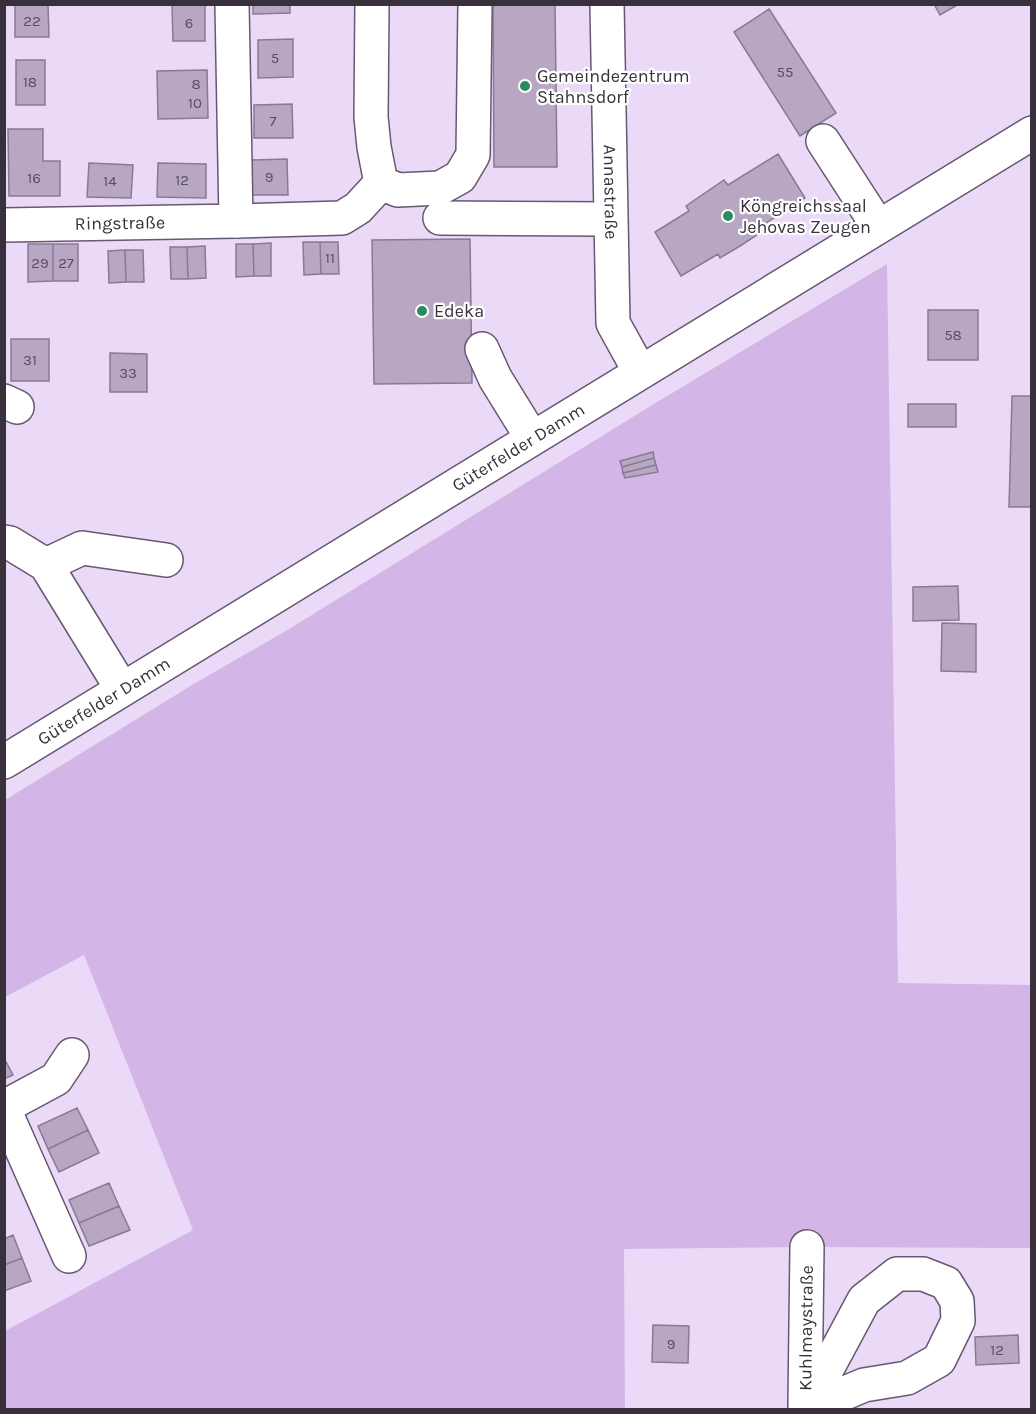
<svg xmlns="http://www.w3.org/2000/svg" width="1036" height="1414" font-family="Karla,sans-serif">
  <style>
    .green { fill: #d3b6e7 }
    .building { fill: #b8a7c3; stroke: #897994; stroke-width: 1.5 }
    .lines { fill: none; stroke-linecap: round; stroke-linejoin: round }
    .minor-casing { stroke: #675871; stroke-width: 36 }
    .minor { stroke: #fff; stroke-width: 33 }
    .poi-dot { fill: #2a8a62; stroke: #fff; stroke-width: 2 }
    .labels { text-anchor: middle; stroke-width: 4.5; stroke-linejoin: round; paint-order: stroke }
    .number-label { font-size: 15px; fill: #584e5e }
    .poi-label { font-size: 18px; fill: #38313c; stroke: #fff; text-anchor: start }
    .street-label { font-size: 18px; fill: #38313c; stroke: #fff }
  </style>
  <rect width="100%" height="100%" fill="#ebdaf7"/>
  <!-- green -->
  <path class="green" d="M 887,264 L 898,983 L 1031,985 L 1031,1248 L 807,1247 L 624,1249 L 625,1409 L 5,1409 L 5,1331 L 193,1230 L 84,955 L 5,997 L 5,800 L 192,685 L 289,629 L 644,410 Z"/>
  <!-- building -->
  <path class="building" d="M 15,4 L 48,4 L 49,37 L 15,37 Z
    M 172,4 L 205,4 L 205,41 L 173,41 Z
    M 253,4 L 290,4 L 290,13 L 253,14 Z
    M 493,4 L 555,4 L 557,167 L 494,167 Z
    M 934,4 L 959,4 L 940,15 Z
    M 769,9 L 836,113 L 800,136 L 734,32 Z
    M 293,39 L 293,77 L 258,78 L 258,40 Z
    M 16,60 L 45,60 L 45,105 L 16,105 Z
    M 207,70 L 208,118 L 158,119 L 157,71 Z
    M 292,104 L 293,138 L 254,138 L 254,105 Z
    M 8,129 L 43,129 L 43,161 L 60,161 L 60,196 L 9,196 Z
    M 778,154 L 805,198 L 755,230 L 757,235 L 740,246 L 720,258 L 718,254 L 681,276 L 655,232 L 689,211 L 686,206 L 724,180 L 728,185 Z
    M 287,159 L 288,195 L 251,195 L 251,160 Z
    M 89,163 L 133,165 L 131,198 L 87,197 Z
    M 158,163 L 206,164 L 206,198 L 157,197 Z
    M 470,239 L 472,383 L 374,384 L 372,240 Z
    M 303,242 L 320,242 L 321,274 L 304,275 Z
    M 320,242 L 338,242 L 339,274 L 321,274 Z
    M 271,243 L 271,276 L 254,276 L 253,244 Z
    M 28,244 L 53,244 L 53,281 L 28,282 Z
    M 53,244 L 78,244 L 78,281 L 53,281 Z
    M 236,244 L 253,244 L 254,276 L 236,277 Z
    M 205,246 L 206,278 L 188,279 L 187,247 Z
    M 170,247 L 187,247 L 188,279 L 171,279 Z
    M 125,250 L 143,250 L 144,282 L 126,282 Z
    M 125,250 L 126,282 L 109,283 L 108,251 Z
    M 928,310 L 978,310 L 978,360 L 928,360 Z
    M 11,339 L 49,339 L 49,381 L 11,381 Z
    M 110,353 L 147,354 L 147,392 L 110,392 Z
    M 1012,396 L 1032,396 L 1032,507 L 1009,507 Z
    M 908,404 L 956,404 L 956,427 L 908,427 Z
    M 653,452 L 654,458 L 622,467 L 620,461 Z
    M 654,458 L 656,465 L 623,473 L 622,467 Z
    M 656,465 L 658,472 L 625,478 L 623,473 Z
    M 958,586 L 959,620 L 913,621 L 913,587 Z
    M 942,623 L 976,624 L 976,672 L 941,671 Z
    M 4,1058 L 13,1075 L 4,1079 Z
    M 77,1108 L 88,1130 L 48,1149 L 38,1126 Z
    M 88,1130 L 99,1153 L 59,1172 L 48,1149 Z
    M 109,1183 L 119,1206 L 79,1223 L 69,1200 Z
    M 119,1206 L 130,1230 L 89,1246 L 79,1223 Z
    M 13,1235 L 22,1258 L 4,1265 L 4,1239 Z
    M 22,1258 L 31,1281 L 4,1291 L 4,1265 Z
    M 653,1325 L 689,1326 L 688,1363 L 652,1362 Z
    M 1018,1335 L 1019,1363 L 976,1365 L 975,1337 Z"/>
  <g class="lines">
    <defs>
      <g id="minor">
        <path d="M 372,4 L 371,117 L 374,147 L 381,183 L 398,190 L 440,188 L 460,177 L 473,155 L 475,4"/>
        <path id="s1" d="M 607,4 L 613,323 L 640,372"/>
        <path d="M 823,141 L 878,226"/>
        <path d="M 440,218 L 610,219"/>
        <path d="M 236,221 L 342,218 L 358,208 L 381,183"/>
        <path id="s2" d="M 4,225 L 236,221 L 232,4"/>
        <path d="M 482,349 L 495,378 L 532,438"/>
        <path d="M 4,401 L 17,407"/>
        <path d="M 4,542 L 10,543 L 46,565 L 122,689"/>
        <path d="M 46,565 L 82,548 L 166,560"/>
        <path id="s3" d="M 4,762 L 1032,133"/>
        <path d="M 4,1107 L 56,1079 L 72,1055"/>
        <path d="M 4,1109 L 69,1256"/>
        <path id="s4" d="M 805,1404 L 807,1247"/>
        <path d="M 805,1410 L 864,1300 L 897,1274 L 923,1274 L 946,1283 L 957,1301 L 958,1321 L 939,1360 L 907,1378 L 864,1385 L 805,1410"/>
      </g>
    </defs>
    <!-- minor casing -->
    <use href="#minor" class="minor-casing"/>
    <!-- minor -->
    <use href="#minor" class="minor"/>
  </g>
  <!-- markers -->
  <g class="poi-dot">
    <circle cx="525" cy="86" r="6"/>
    <circle cx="728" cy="216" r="6"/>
    <circle cx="422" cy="311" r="6"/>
  </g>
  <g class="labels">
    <!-- number labels -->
    <g class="number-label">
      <text x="32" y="26">22</text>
      <text x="189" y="28">6</text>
      <text x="275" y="63">5</text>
      <text x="785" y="77">55</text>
      <text x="30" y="87">18</text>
      <text x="196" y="89">8</text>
      <text x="195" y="108">10</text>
      <text x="273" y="126">7</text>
      <text x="269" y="182">9</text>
      <text x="34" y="183">16</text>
      <text x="182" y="185">12</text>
      <text x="110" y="186">14</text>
      <text x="330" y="263">11</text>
      <text x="40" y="268">29</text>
      <text x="66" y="268">27</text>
      <text x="953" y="340">58</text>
      <text x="30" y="365">31</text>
      <text x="128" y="378">33</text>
      <text x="671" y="1349">9</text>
      <text x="997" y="1355">12</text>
    </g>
    <!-- poi labels -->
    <g class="poi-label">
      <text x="537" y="82">Gemeindezentrum<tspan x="537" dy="21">Stahnsdorf</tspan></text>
      <text x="740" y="212">Köngreichssaal<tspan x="740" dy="21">Jehovas Zeugen</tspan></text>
      <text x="434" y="317">Edeka</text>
    </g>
    <!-- street labels -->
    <g class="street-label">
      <text dy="6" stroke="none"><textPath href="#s1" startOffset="188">Annastraße</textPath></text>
      <text dy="6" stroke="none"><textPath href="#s2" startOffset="116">Ringstraße</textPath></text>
      <text dy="6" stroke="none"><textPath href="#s3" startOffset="603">Güterfelder Damm</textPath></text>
      <text dy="6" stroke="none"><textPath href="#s3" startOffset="117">Güterfelder Damm</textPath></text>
      <text dy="6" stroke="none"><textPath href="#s4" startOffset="76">Kuhlmaystraße</textPath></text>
    </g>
  </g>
  <!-- border -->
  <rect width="1036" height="1414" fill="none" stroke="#38313c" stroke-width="12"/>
</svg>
